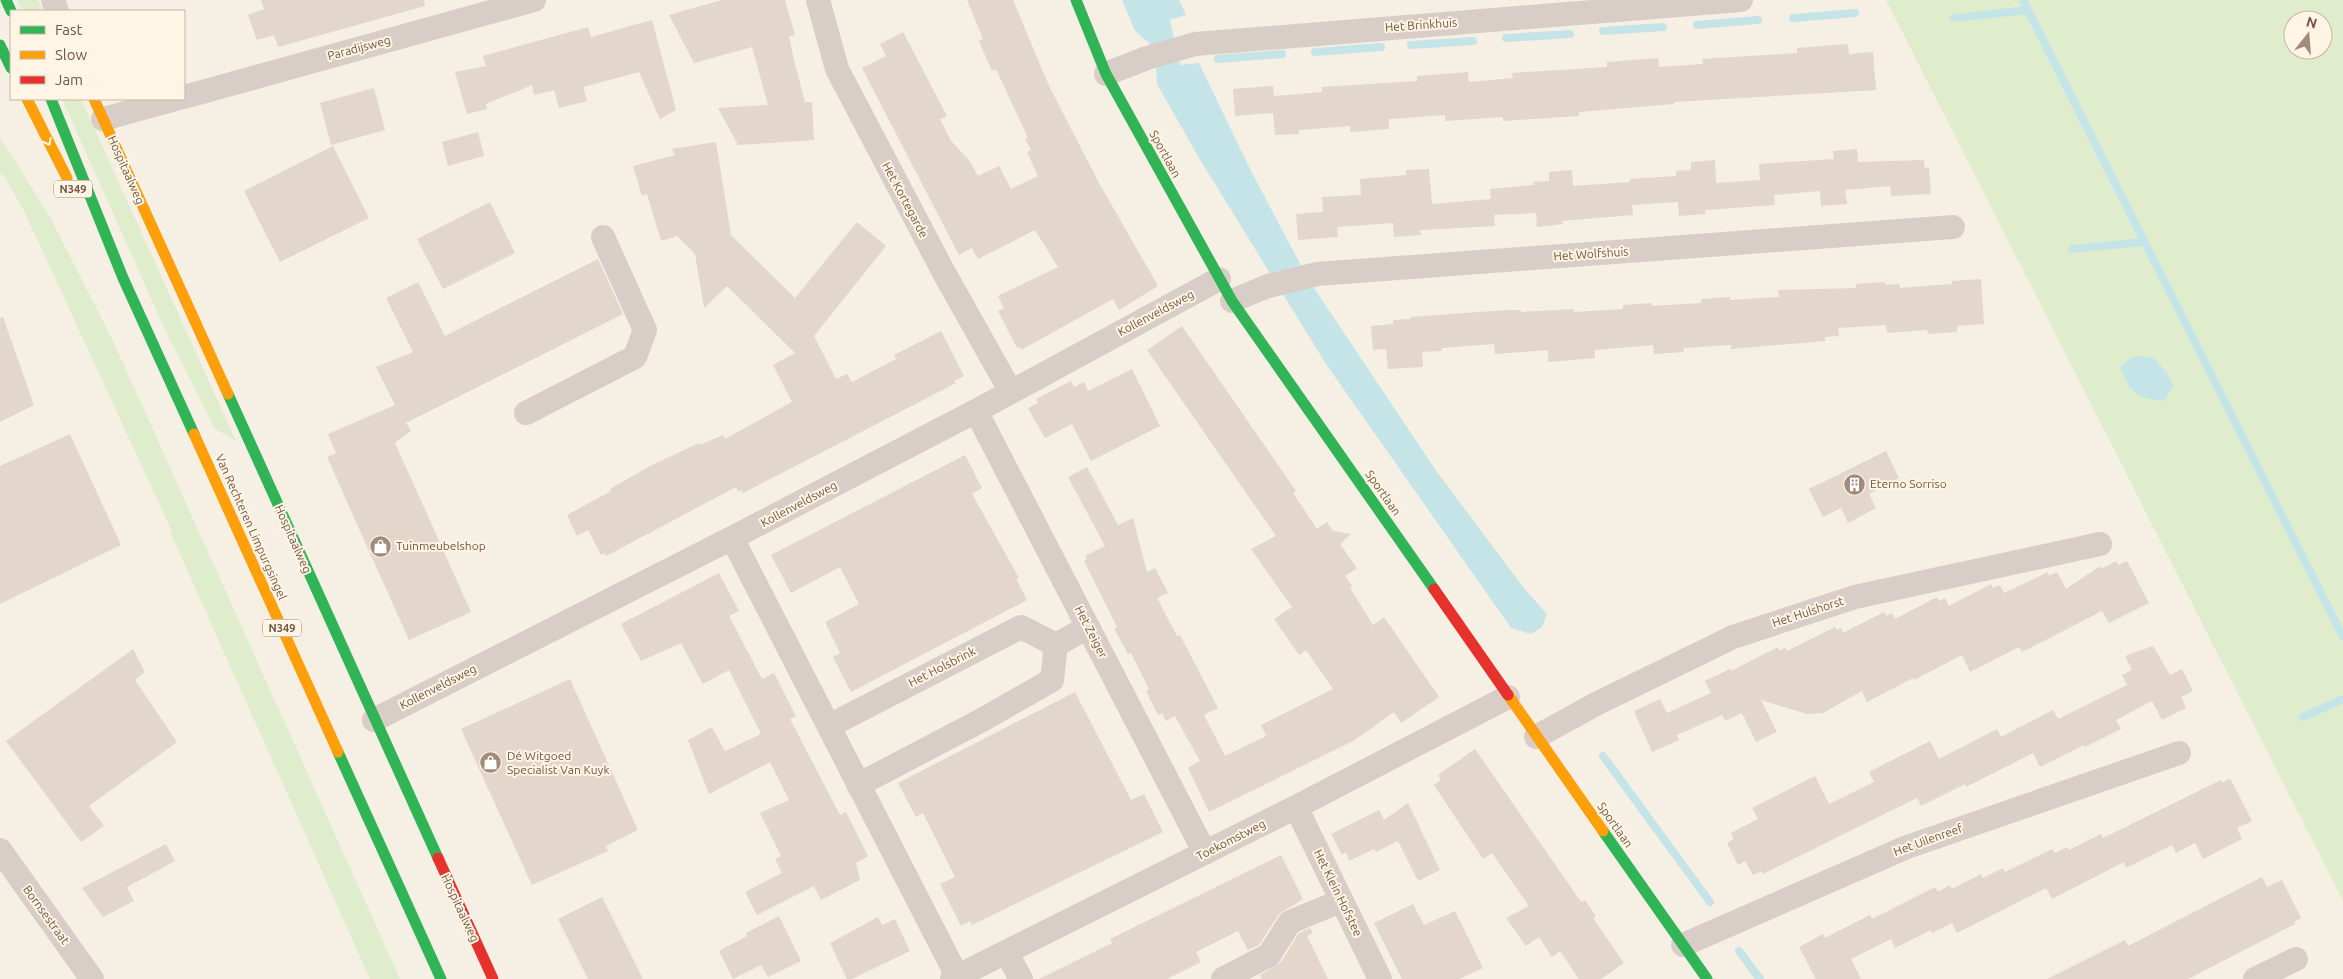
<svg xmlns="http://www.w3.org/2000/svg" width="2343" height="979" font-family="Ubuntu,sans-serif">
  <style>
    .green { fill: #e0edcd; fill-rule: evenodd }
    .water { fill: #c5e4e8 }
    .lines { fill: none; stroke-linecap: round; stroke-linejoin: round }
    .stream { stroke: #c5e4e8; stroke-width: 8 }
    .building { fill: #e3d6cb }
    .street { stroke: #d8cec7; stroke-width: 24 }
    .fast { stroke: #30b455; stroke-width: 11 }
    .slow { stroke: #ff9f0a; stroke-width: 11 }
    .jam { stroke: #e5322d; stroke-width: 11 }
    .oneway { stroke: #fff5e5 }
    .labels { text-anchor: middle; stroke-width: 4; stroke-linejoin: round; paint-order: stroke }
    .shield { fill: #fff5e5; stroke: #9e8574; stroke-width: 1 }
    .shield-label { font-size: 11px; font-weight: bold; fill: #755543 }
    .street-label { font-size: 12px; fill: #755543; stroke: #fff5e5 }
    .poi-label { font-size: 12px; fill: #755543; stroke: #fff5e5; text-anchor: start }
  </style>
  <rect width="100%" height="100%" fill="#f6efe4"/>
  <!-- green -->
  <path class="green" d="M 17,0 L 38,0 L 43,11 L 22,11 Z
    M 1886,0 L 2343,0 L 2343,901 ZM 2293,20 L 2323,20 L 2323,50 L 2293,50 Z
    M 62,99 L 81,99 L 236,441 L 215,429 L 168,336 Z
    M 0,137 L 50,217 L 114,343 L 400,979 L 370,979 L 172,536 L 169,525 L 24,211 L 4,176 L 0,173 Z"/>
  <!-- water -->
  <path class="water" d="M 1122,0 L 1179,0 L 1186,15 L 1170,20 L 1180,65 L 1199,63 L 1249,167 L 1308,279 L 1437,472 L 1523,587 L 1547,614 L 1542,627 L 1531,634 L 1511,628 L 1326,364 L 1199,158 L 1157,84 L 1156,66 L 1149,43 L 1135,31 Z
    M 2141,356 L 2154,358 L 2168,374 L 2173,387 L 2164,401 C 2136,398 2130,393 2120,367 L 2132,357 Z"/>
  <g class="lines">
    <!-- stream -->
    <path class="stream" d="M 2023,0 L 2343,637
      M 1793,18 L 1855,13
      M 1954,18 L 2028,10
      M 1697,25 L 1758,20
      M 1603,31 L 1663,27
      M 1506,38 L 1570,34
      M 1411,45 L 1473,41
      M 1315,52 L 1381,47
      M 1218,59 L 1282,54
      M 2072,249 L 2143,242
      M 2303,717 L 2343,699
      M 1603,756 L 1710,902
      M 1739,951 L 1760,979"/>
  </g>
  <!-- building -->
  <path class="building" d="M 261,0 L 424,0 L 425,6 L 278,47 L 274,35 L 257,40 L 248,15 L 264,9 Z
    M 722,0 L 785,0 L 795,35 L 789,36 L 794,60 L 805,102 L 812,102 L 814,140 L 738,145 L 718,108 L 768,105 L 752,47 L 694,63 L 669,15 Z
    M 967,0 L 1013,0 L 1049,86 L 1099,183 L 1158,286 L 1119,310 L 1113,299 L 1021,350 L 1020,347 L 1017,348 L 998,311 L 1004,308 L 998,296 L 1058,267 L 1035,230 L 978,259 L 972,248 L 959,255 L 862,68 L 886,56 L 880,44 L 903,32 L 947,116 L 940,119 L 951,141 L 969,160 L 978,176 L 999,166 L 1011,189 L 1038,176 L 1027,152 L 1031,150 L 1025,139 L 1028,138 L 996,69 L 992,71 L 979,41 L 983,39 Z
    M 652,20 L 676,110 L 660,119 L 639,72 L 583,87 L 587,101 L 559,108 L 554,90 L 534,95 L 532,85 L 486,104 L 487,109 L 467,114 L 455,72 L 486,66 L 483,56 L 588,27 L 591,37 Z
    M 1848,44 L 1849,54 L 1873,52 L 1876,90 L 1674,102 L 1674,104 L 1579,112 L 1579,116 L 1503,121 L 1503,117 L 1445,121 L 1445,115 L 1389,119 L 1389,129 L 1350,132 L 1350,126 L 1299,130 L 1299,134 L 1275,135 L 1273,113 L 1235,116 L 1233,89 L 1273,86 L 1274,96 L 1322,92 L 1322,87 L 1417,81 L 1417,76 L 1468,72 L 1469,82 L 1513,78 L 1512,73 L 1607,67 L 1607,62 L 1633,60 L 1658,58 L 1659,67 L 1703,64 L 1702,59 L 1797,53 L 1797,48 Z
    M 374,88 L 385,130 L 331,145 L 320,103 Z
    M 478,132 L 484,156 L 448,166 L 442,142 Z
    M 716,142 L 731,235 L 795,298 L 857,222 L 886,246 L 814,336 L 836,379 L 847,374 L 852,382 L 896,359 L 894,355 L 941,331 L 964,376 L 954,381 L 956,383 L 743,493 L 741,490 L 738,492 L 736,487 L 606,556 L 604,553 L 601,555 L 588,530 L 577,536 L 567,515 L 611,491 L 610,489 L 652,465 L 699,443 L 700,445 L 723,435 L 725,439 L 792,402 L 773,365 L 795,353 L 727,286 L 704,308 L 695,254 L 677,236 L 661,241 L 647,194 L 642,196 L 633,166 L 675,155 L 672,149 Z
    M 333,146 L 369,218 L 280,262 L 244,191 Z
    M 1857,149 L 1858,162 L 1924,160 L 1925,168 L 1929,167 L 1931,194 L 1891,196 L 1890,186 L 1845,190 L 1847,204 L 1821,206 L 1820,191 L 1774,195 L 1775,205 L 1705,210 L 1705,214 L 1679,216 L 1678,202 L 1632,205 L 1633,215 L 1562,221 L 1563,224 L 1537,227 L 1536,213 L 1494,215 L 1495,226 L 1420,230 L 1421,235 L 1394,237 L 1393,223 L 1337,227 L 1338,237 L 1298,240 L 1296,214 L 1323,212 L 1322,197 L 1361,195 L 1360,179 L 1406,175 L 1406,170 L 1429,169 L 1432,204 L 1491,199 L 1490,189 L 1534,185 L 1533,182 L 1549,181 L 1549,172 L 1572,170 L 1573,186 L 1630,182 L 1630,179 L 1676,176 L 1676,171 L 1691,170 L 1691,162 L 1715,160 L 1716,183 L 1760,180 L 1759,164 L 1834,159 L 1833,151 Z
    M 490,202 L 515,253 L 443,289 L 417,239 Z
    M 598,259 L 623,314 L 406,423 L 411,431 L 395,443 L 471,612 L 409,640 L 327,457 L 336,453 L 328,434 L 395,405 L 376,367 L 413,352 L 386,298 L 418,282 L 445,336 Z
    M 1981,279 L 1984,324 L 1957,326 L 1957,332 L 1928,334 L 1927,330 L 1887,333 L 1886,325 L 1838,328 L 1839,336 L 1825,337 L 1825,341 L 1731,349 L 1731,345 L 1683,348 L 1684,352 L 1654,354 L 1653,345 L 1595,350 L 1595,358 L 1548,362 L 1548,350 L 1495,354 L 1494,344 L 1442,348 L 1442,351 L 1422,352 L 1423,367 L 1388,369 L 1386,349 L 1373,350 L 1371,326 L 1393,324 L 1393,320 L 1410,319 L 1410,317 L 1507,310 L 1521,310 L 1521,312 L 1574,309 L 1574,312 L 1623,309 L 1623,305 L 1652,303 L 1652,306 L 1701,303 L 1701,299 L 1730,297 L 1730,300 L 1779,297 L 1778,290 L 1856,288 L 1856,284 L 1885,282 L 1885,285 L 1899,284 L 1900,288 L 1952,284 L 1952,281 Z
    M 3,317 L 34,405 L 0,422 L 0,318 Z
    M 1182,326 L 1296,491 L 1293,493 L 1317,529 L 1327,522 L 1333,531 L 1351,534 L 1340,544 L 1357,568 L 1345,576 L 1352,586 L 1350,588 L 1373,625 L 1384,617 L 1439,697 L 1401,723 L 1394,712 L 1353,741 L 1209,812 L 1188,768 L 1200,761 L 1175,716 L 1166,721 L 1162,713 L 1158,715 L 1146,691 L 1149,689 L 1131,653 L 1128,654 L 1114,628 L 1117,627 L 1084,561 L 1087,559 L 1085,556 L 1105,546 L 1068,477 L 1087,467 L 1118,525 L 1133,518 L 1147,572 L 1155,568 L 1168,593 L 1157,598 L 1177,636 L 1180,635 L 1218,708 L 1204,715 L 1225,756 L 1266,736 L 1261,725 L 1333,689 L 1306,650 L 1299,655 L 1274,619 L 1292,607 L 1251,549 L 1276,536 L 1147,350 Z
    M 1132,369 L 1160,426 L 1091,461 L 1072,424 L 1045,438 L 1028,408 L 1038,403 L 1036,399 L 1071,381 L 1074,387 L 1084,382 L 1088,391 Z
    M 70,434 L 121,545 L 0,604 L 0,466 Z
    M 1886,451 L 1899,478 L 1869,494 L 1876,508 L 1848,523 L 1841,508 L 1823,517 L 1809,489 Z
    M 965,455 L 982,488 L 972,494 L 1019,578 L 1016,579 L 1027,600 L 851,692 L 833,657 L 840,653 L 825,622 L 859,604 L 840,567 L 791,593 L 771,555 Z
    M 2116,561 L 2118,565 L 2127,561 L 2149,603 L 2109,623 L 2102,611 L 2022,652 L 2019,647 L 1970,672 L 1962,655 L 1914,680 L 1913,678 L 1867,702 L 1862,691 L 1823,713 L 1807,714 L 1761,700 L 1777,732 L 1756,742 L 1742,713 L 1725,721 L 1722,715 L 1677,735 L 1679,740 L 1652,752 L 1634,711 L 1660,699 L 1667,713 L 1711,693 L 1705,681 L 1709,679 L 1730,669 L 1731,671 L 1778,647 L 1780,651 L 1785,647 L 1787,651 L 1835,627 L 1837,630 L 1841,628 L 1843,633 L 1884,612 L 1886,616 L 1892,613 L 1895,619 L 1937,597 L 1939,601 L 1945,598 L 1949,606 L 1991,584 L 1993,588 L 2000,585 L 2004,593 L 2048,572 L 2049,576 L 2057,572 L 2066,589 L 2100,566 L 2101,569 Z
    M 719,573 L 739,611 L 729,616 L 762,679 L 774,673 L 796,716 L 790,719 L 840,815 L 846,812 L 868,856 L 856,863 L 860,880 L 821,900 L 814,886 L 757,915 L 745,892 L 782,873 L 775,859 L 781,856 L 760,813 L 789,800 L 770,762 L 709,794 L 688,740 L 712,727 L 725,751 L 761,734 L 729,670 L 703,684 L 681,643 L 641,661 L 621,624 Z
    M 2153,646 L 2170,675 L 2182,669 L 2193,691 L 2181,697 L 2186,708 L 2162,720 L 2152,701 L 2116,720 L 2121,729 L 2085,747 L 2084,745 L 2040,767 L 2033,753 L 1966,787 L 1965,784 L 1921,806 L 1917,798 L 1763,874 L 1762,871 L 1753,875 L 1745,861 L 1738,865 L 1727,843 L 1734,839 L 1731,833 L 1758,819 L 1752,808 L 1815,776 L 1829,804 L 1874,782 L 1869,772 L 1930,741 L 1939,759 L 1997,729 L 2001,737 L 2053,710 L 2058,719 L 2127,685 L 2122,675 L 2132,670 L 2125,656 Z
    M 133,649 L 145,672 L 135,680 L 177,742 L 89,806 L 104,826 L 81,842 L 6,741 Z
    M 570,679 L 638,830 L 606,846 L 608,851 L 532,885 L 461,729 Z
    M 1075,692 L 1131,800 L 1144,794 L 1163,832 L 972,925 L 970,921 L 961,926 L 940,884 L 955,877 L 923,813 L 916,817 L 898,783 Z
    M 1475,749 L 1579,899 L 1582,902 L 1585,900 L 1596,916 L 1593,918 L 1624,963 L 1601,979 L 1579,979 L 1560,951 L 1552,957 L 1539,937 L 1526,946 L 1506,918 L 1529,906 L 1492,853 L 1483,859 L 1434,785 L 1441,780 L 1438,775 Z
    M 2230,778 L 2252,821 L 2237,828 L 2242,839 L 2203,859 L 2195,843 L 2176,853 L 2172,845 L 2126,868 L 2124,862 L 2052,899 L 2046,888 L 1957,933 L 1952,923 L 1932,933 L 1931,930 L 1895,948 L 1891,939 L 1851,959 L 1861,979 L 1816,979 L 1799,947 L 1823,934 L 1825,938 L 1870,915 L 1872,919 L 1935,887 L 1938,892 L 1950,885 L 1952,889 L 1981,874 L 1983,878 L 2003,868 L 2005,872 L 2052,849 L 2055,853 L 2067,847 L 2069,850 L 2101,834 L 2103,838 L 2221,780 L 2222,783 Z
    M 1408,803 L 1440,870 L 1418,881 L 1398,841 L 1376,852 L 1374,849 L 1349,861 L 1346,852 L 1342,855 L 1331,834 L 1379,810 L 1384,820 Z
    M 166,844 L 175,861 L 127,887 L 134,901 L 103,917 L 82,888 Z
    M 1281,855 L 1303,899 L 1279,914 L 1259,945 L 1248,950 L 1238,931 L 1196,952 L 1201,962 L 1167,979 L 1039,979 L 1112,943 L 1110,939 Z
    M 2262,877 L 2267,887 L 2282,880 L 2301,918 L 2294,922 L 2295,924 L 2188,979 L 2047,979 L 2125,940 L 2128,946 Z
    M 602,897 L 643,979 L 588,979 L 558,919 Z
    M 1413,904 L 1424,925 L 1455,911 L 1483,968 L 1459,979 L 1402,979 L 1374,923 Z
    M 779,916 L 801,961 L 768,977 L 761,965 L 733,979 L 719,951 L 747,936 L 746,933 Z
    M 878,917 L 882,925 L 895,919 L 910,951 L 852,979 L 847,979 L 830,943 Z
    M 1310,928 L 1313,933 L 1307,936 L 1328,979 L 1262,979 L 1260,975 L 1281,962 L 1299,933 Z"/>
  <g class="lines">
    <!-- street -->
    <path class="street" d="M 53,0 L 57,11
      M 818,0 L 837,69 L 943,271 L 1011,392
      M 1106,74 L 1147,58 L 1195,44 L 1741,0
      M 184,97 L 534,0
      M 103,119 L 176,99
      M 1232,301 L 1268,286 L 1317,274 L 1953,227
      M 976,411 L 1205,853
      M 526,413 L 635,357 L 645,330 L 603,237
      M 732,538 L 957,976
      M 374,720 L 732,538 L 976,411 L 1219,279
      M 829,726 L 1021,627 L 1056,645 L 1088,627
      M 1536,737 L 1596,704 L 1733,637 L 1855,597 L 2100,544
      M 858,785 L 982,720 L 1052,680 L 1056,645
      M 1296,807 L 1380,979
      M 0,850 L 92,979
      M 1683,945 L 1907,847 L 2179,753
      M 1006,952 L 1021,979
      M 952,979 L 1296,807 L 1508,697
      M 1223,979 L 1269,955 L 1290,922 L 1341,901
      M 2255,979 L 2296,959"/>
    <!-- fast -->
    <path class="fast" d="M 6,0 L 11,11
      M 1076,0 L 1106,74 L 1232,301 L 1434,589
      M 0,45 L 11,68
      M 51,99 L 123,278 L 194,434
      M 228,394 L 438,858
      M 338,752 L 441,979
      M 1603,831 L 1707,979"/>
    <!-- slow -->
    <path class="slow" d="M 27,99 L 67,178
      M 94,99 L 228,394
      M 194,434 L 338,752
      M 1508,695 L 1603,831"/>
    <!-- jam -->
    <path class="jam" d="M 1434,589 L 1508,695
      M 438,858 L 493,979"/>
  </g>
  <!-- one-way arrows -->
  <defs><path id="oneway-chevron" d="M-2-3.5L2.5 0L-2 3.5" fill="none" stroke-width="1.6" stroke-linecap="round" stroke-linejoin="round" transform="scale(1.25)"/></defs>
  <use class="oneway" href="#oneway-chevron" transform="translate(48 142) rotate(63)"/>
  <!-- icons -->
  <defs>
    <symbol id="building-disc" viewBox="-11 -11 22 22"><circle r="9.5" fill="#a28b7b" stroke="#fff5e5"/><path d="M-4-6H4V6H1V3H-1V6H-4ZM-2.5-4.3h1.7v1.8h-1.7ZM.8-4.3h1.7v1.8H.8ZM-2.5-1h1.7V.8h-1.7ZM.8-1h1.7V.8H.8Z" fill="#fff"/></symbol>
    <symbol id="shop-disc" viewBox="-11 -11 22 22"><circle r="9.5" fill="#a28b7b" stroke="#fff5e5"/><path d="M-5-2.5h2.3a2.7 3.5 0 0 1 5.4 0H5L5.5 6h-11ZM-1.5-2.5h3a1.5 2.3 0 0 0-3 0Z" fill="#fff"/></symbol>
  </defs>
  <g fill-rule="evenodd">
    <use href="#building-disc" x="1842" y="472" width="25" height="25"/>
    <use href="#shop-disc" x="368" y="534" width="25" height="25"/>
    <use href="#shop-disc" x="478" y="750" width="25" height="25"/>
  </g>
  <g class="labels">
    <!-- shield labels -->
    <g class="shield">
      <rect x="54" y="180.5" width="38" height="17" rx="4"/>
      <rect x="263" y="619.5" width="38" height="17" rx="4"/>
    </g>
    <g class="shield-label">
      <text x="73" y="193">N349</text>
      <text x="282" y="632">N349</text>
    </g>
    <!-- street labels -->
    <g class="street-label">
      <text transform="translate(1421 25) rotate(-4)" y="4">Het Brinkhuis</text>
      <text transform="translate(359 48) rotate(-15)" y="4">Paradijsweg</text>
      <text transform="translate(1165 154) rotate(61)" y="4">Sportlaan</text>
      <text transform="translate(126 170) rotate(66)" y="4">Hospitaalweg</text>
      <text transform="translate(905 200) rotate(62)" y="4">Het Kortegarde</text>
      <text transform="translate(1591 254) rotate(-4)" y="4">Het Wolfshuis</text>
      <text transform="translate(1156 313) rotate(-28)" y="4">Kollenveldsweg</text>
      <text transform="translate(1383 493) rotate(55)" y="4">Sportlaan</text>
      <text transform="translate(799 504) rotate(-28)" y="4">Kollenveldsweg</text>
      <text transform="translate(251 527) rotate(66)" y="4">Van Rechteren Limpurgsingel</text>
      <text transform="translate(293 539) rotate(66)" y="4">Hospitaalweg</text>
      <text transform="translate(1808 612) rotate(-18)" y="4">Het Hulshorst</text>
      <text transform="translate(1091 632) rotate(63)" y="4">Het Zeiger</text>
      <text transform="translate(942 667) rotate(-27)" y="4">Het Holsbrink</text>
      <text transform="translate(438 687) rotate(-27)" y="4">Kollenveldsweg</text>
      <text transform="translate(1615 825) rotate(55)" y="4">Sportlaan</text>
      <text transform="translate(1231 840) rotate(-27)" y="4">Toekomstweg</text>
      <text transform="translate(1928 840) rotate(-20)" y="4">Het Uilenreef</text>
      <text transform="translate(1338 893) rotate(64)" y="4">Het Klein Hofstee</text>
      <text transform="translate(460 908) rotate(65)" y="4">Hospitaalweg</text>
      <text transform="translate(46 915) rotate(54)" y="4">Bornsestraat</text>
    </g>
    <!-- poi labels -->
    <g class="poi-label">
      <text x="1870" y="488">Eterno Sorriso</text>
      <text x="396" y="550">Tuinmeubelshop</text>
      <text x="507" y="760">Dé Witgoed<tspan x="507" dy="14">Specialist Van Kuyk</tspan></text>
    </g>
  </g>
  <!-- legend -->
  <rect x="10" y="10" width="175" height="90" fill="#fff5e5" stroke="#c8b5a4"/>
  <rect x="20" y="26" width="25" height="8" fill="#30b455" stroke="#c8b5a4"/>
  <text x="55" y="35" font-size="15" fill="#755543">Fast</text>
  <rect x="20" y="51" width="25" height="8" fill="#ff9f0a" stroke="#c8b5a4"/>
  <text x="55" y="60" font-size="15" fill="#755543">Slow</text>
  <rect x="20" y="76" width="25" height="8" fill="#e5322d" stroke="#c8b5a4"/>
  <text x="55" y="85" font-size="15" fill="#755543">Jam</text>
  <!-- north arrow -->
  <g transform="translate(2308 35) rotate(17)"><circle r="24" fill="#fff5e5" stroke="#c8b5a4"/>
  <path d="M0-4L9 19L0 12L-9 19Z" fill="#a28b7b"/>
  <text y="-8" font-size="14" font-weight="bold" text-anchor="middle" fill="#755543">N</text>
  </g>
</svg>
